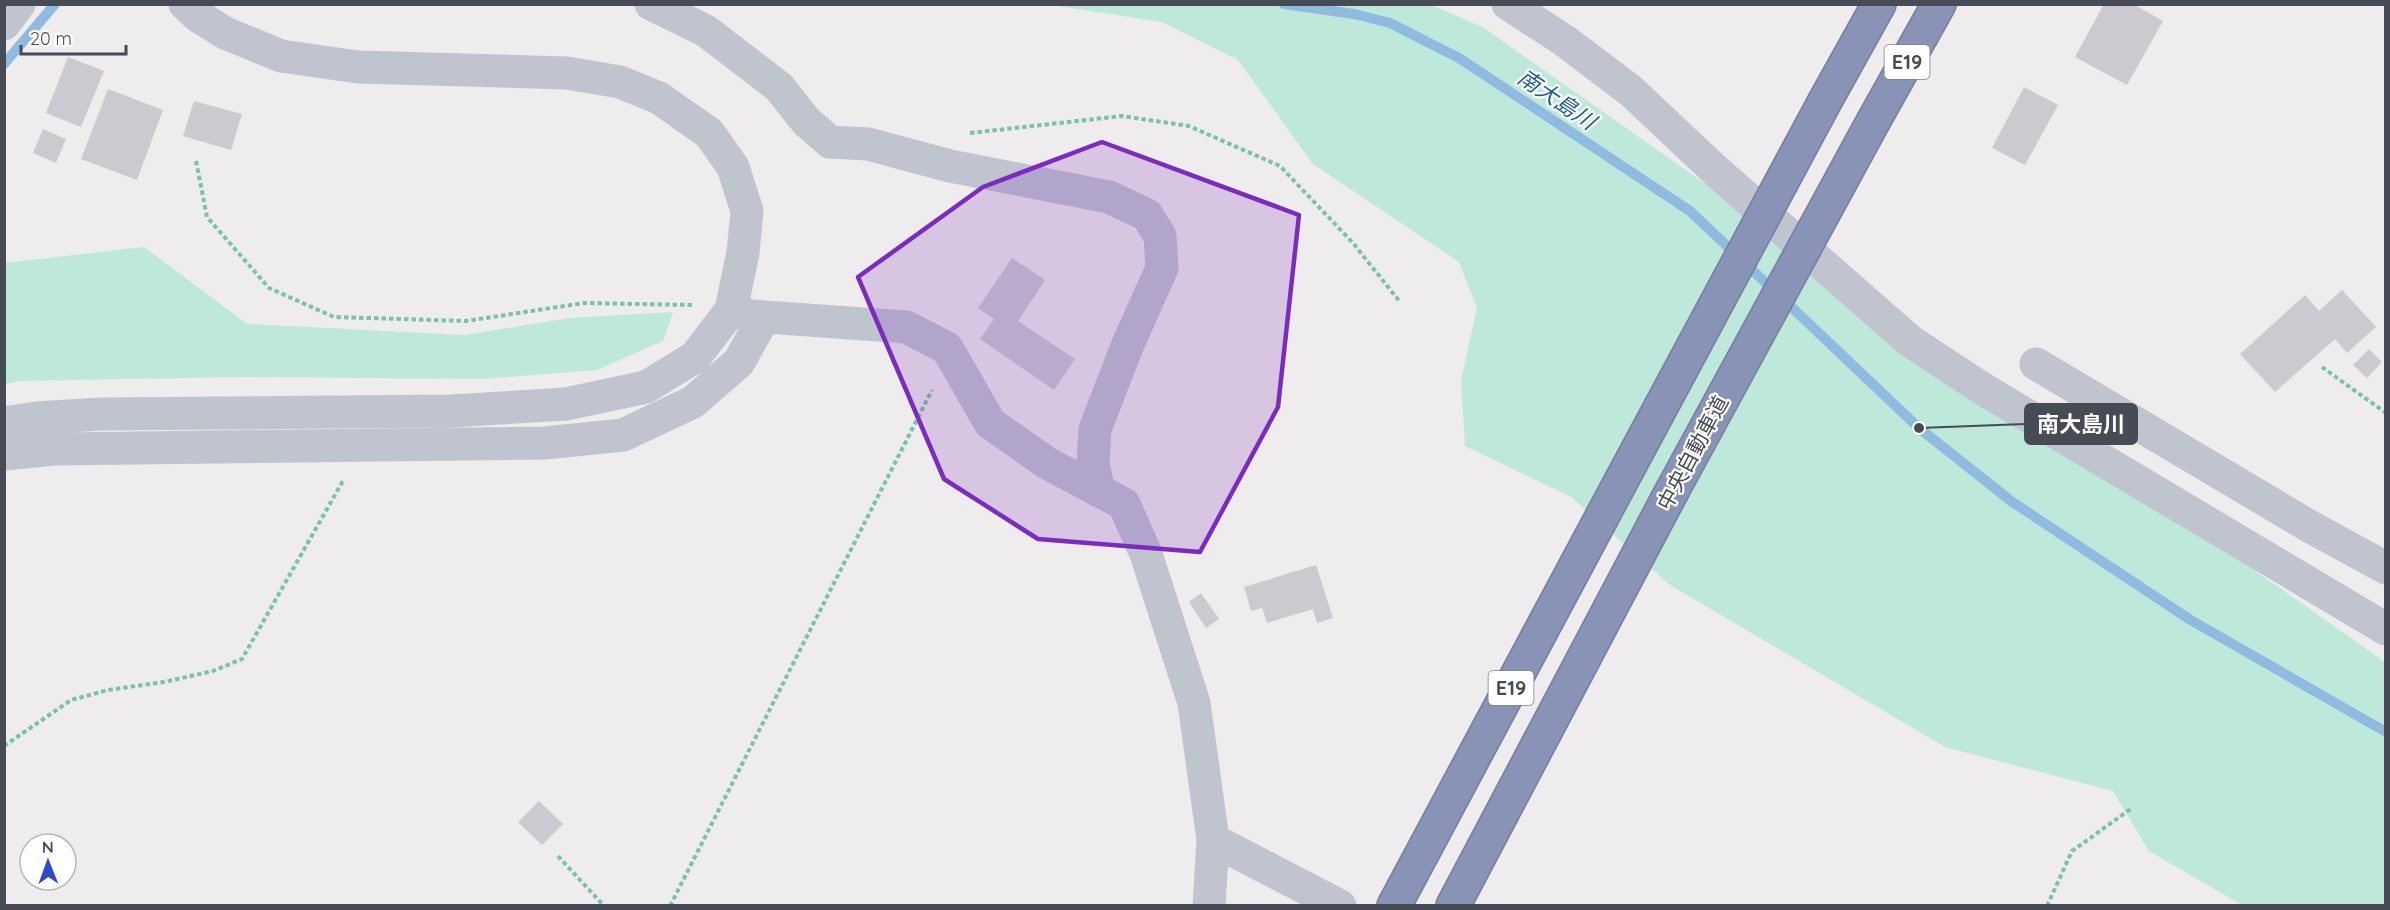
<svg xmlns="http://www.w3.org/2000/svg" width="2390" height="910" font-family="Quicksand,'Noto Sans JP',sans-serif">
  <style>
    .green { fill: #bee8d9 }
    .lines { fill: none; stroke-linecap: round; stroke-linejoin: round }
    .stream { stroke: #90bbe0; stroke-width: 10 }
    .building { fill: #cacad0 }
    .highway-casing { stroke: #747ea1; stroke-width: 36 }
    .path { stroke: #7bc1b0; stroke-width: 4; stroke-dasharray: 4.5 3; stroke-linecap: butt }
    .minor { stroke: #c0c4cf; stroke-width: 33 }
    .highway { stroke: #8993b5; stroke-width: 33 }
    .highway-bridge-casing { stroke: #747ea1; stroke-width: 36; stroke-linecap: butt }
    .highway-bridge { stroke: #8993b5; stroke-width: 33 }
    .marked { fill: #7b2cbf; fill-opacity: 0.2; stroke: #7b2cbf; stroke-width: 4.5; stroke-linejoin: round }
    .labels { text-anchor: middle; stroke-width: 4.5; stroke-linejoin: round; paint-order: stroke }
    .shield { fill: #fff; stroke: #7e8189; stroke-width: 1.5 }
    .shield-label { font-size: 20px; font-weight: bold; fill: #464b56 }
    .street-label { font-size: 21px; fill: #464b56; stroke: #fff }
    .water-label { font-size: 22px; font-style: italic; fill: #1d5c93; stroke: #fff }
    .leader { fill: none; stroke: #464b56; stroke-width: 2 }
    .callout-dot { fill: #464b56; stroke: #fff; stroke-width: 2 }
    .callout { fill: #464b56; stroke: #464b56; stroke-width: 2 }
    .callout-label { font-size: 22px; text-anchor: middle; font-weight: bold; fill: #fff }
  </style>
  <rect width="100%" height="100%" fill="#eeecec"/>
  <!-- green -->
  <path class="green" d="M 1051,5 L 1432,5 L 1484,28 L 2385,662 L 2385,905 L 2242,905 L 2149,851 L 2113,791 L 1945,747 L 1670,585 L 1571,497 L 1465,446 L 1461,381 L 1477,308 L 1459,262 L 1313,164 L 1238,60 L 1162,22 Z
    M 144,247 L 247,324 L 464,335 L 570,318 L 673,312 L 663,341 L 597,370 L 483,379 L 242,377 L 20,381 L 5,384 L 5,263 Z"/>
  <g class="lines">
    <!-- stream -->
    <path class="stream" d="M 1284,4 L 1354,14 L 1390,23 L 1459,58 L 1690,211 L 1919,428 L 2011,501 L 2189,619 L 2386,732
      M 4,64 L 55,4"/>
  </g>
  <!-- building -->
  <path class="building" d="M 2104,4 L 2133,4 L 2163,21 L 2127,85 L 2075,57 Z
    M 68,57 L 104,71 L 81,127 L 46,113 Z
    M 2024,87 L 2058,105 L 2025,165 L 1992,148 Z
    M 108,89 L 163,110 L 137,180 L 81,159 Z
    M 194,101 L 242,114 L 231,150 L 183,136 Z
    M 43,129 L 66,139 L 56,163 L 33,153 Z
    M 1012,258 L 1045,280 L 1018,321 L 1075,359 L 1054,390 L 980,339 L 994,319 L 978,308 Z
    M 2342,290 L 2376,327 L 2347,353 L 2335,339 L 2275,392 L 2240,354 L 2305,295 L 2319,311 Z
    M 2369,349 L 2382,362 L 2367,378 L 2353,365 Z
    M 1316,565 L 1333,618 L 1317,623 L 1313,609 L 1267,623 L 1262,608 L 1251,611 L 1244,587 Z
    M 1201,593 L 1219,619 L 1206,628 L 1189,602 Z
    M 539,801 L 563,824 L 542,845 L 518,822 Z"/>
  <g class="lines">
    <defs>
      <path id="highway" d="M 1825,101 L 1879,4
        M 1874,120 L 1939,4
        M 1394,906 L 1627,470
        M 1453,906 L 1672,491"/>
    </defs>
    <!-- highway casing -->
    <use href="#highway" class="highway-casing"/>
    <!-- path -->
    <path class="path" d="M 970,133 L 1122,116 L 1189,126 L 1280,166 L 1353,243 L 1400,302
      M 196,161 L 207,217 L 269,288 L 334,317 L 466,321 L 584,303 L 692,305
      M 2322,367 L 2386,413
      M 4,746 L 71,700 L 108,690 L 164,682 L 213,671 L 242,659 L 344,479
      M 558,856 L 604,906
      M 670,906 L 932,390
      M 2047,906 L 2072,851 L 2132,808"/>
    <!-- minor -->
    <path class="minor" d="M 651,4 L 706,31 L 779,87 L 806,121 L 830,142 L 868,144 L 950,166 L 1109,197 L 1147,215 L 1160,236 L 1162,268 L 1128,344 L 1095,429 L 1093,464 L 1099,491
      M 1508,4 L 1565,41 L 1631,91 L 1715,170 L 1910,341 L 1983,389 L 2386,629
      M 4,24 L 19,4
      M 731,310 L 752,316 L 906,327 L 947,348 L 990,423 L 1047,463 L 1124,504 L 1146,554 L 1194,703 L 1213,840 L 1209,906
      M 2036,364 L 2309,526 L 2386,568
      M 4,423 L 36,418 L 101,414 L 451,411 L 566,404 L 646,387 L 695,357 L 731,310 L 743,253 L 747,211 L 733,167 L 709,133 L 659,98 L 620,82 L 567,73 L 358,67 L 281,56 L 225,33 L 198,16 L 185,4
      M 4,454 L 55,449 L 545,443 L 623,435 L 693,402 L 739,362 L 764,317
      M 1213,840 L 1340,906"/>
    <!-- highway -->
    <use href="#highway" class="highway"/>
    <defs>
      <path id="highway-bridge" d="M 1627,470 L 1825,101
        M 1672,491 L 1874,120"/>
    </defs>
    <!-- highway-bridge casing -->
    <use href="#highway-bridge" class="highway-bridge-casing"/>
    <!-- highway-bridge -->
    <use href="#highway-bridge" class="highway-bridge"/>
  </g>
  <!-- marked area -->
  <path class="marked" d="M 1102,142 L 1299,215 L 1278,407 L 1200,552 L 1038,539 L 944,479 L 858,277 L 983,187 Z"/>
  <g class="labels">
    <!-- shield labels -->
    <g class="shield">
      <rect x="1884.5" y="45" width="45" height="34" rx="4.5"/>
      <rect x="1488.5" y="671" width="45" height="34" rx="4.5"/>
    </g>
    <g class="shield-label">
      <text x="1907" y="69">E19</text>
      <text x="1511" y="695">E19</text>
    </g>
    <!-- street labels -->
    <g class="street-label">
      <text transform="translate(1693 453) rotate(-62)" y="7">中央自動車道</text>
    </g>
    <!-- water labels -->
    <g class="water-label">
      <text transform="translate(1557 99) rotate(34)" y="8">南大島川</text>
    </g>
  </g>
  <!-- callouts -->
  <path class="leader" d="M1919 428L2025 424"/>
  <circle class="callout-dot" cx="1919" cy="428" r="6"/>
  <rect class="callout" x="2025" y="404" width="112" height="40" rx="6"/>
  <g class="callout-label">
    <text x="2081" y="432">南大島川</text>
  </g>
  <!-- border -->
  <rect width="2390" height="910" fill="none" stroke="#464b56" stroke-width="12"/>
  <!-- north arrow -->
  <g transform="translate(48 862) rotate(359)"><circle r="28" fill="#ffffff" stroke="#b5b7bb" stroke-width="1.5"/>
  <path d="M0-4.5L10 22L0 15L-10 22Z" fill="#2e4ac5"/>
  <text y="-9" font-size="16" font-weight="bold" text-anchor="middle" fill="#464b56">N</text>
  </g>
  <!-- scale -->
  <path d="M21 45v9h105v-9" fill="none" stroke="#464b56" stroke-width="3"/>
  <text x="30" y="45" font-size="18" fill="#464b56" stroke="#ffffff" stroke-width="4.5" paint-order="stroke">20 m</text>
</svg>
